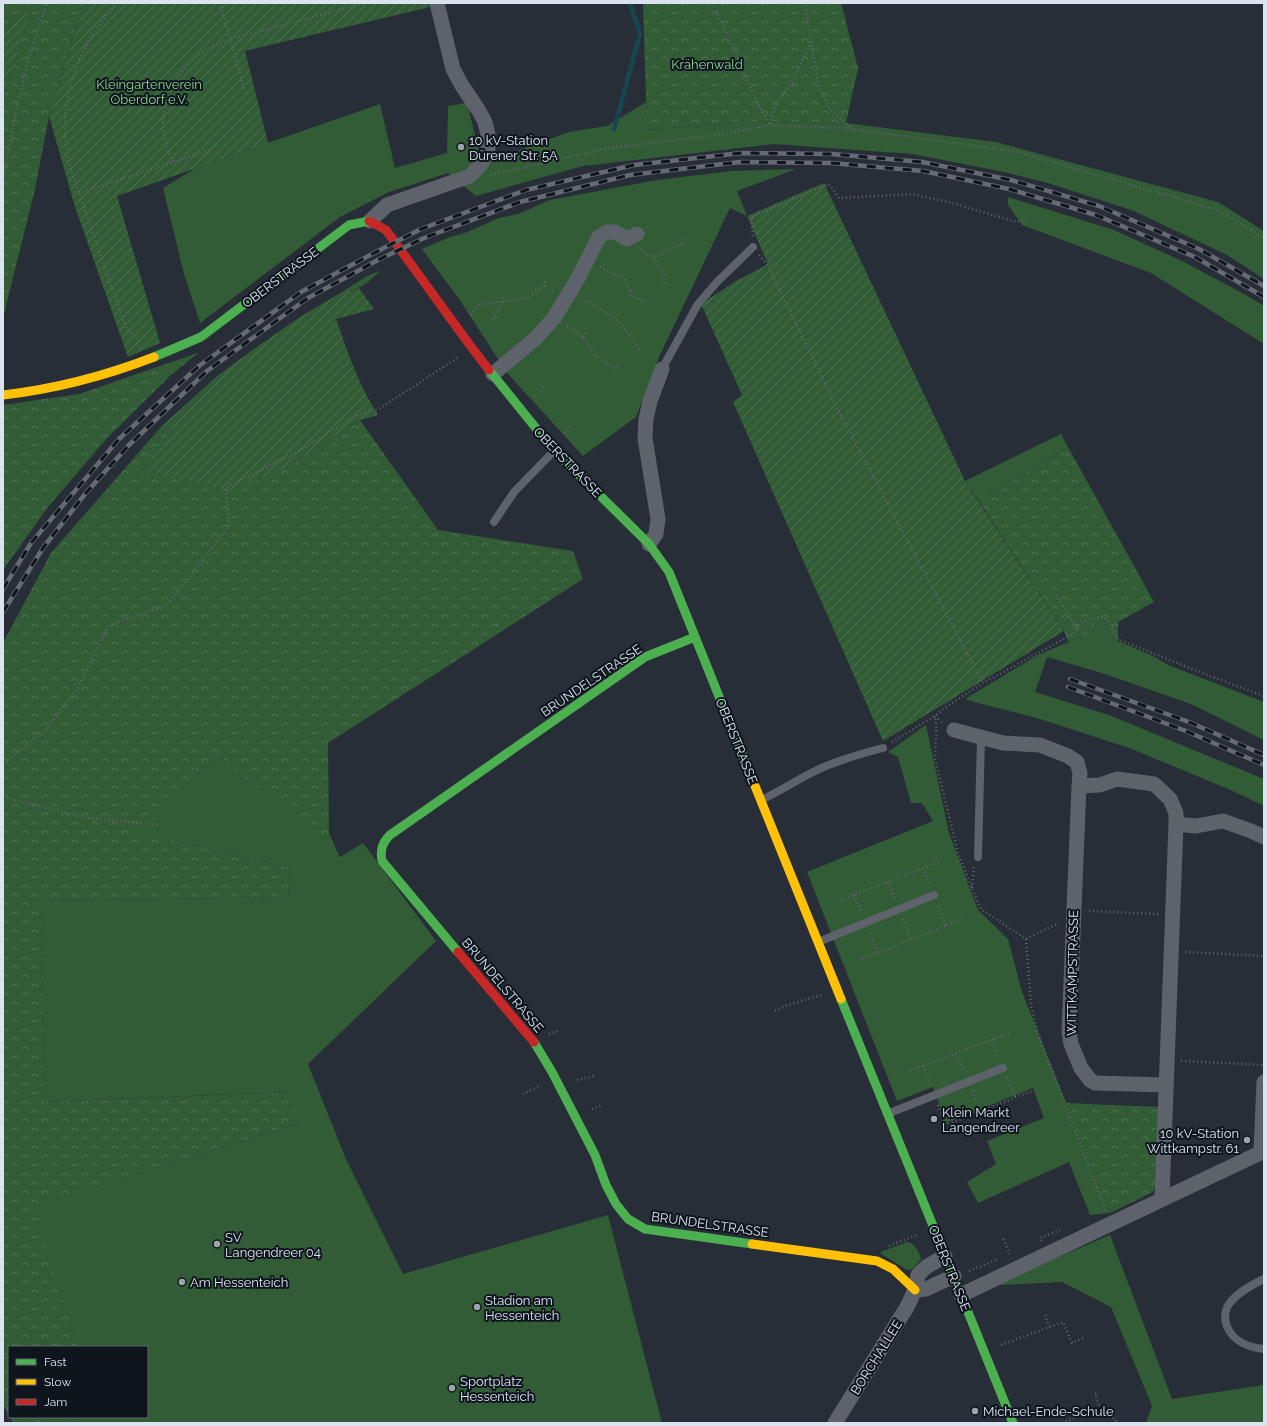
<svg xmlns="http://www.w3.org/2000/svg" width="1267" height="1426" font-family="Raleway,sans-serif">
  <style>
    .grass { fill: #315c35 }
    .forest { fill: url(#forest-crowns) }
    .garden { fill: url(#garden-furrows) }
    .lines { fill: none; stroke-linecap: round; stroke-linejoin: round }
    .stream { stroke: #164750; stroke-width: 4.5 }
    .path { stroke: #61666d; stroke-width: 2.5; stroke-dasharray: 1 3; stroke-linecap: butt }
    .lane { stroke: #5d626b; stroke-width: 8 }
    .street { stroke: #5d626b; stroke-width: 15 }
    .fast { stroke: #4caf50; stroke-width: 9 }
    .slow { stroke: #ffc107; stroke-width: 9 }
    .jam { stroke: #c62828; stroke-width: 9 }
    .rail-casing { stroke: #666a72; stroke-width: 4.5 }
    .rail { stroke: #0f151d; stroke-width: 3; stroke-dasharray: 9; stroke-linecap: butt }
    .poi-dot { fill: #9ca4af; stroke: #0f151d; stroke-width: 1.5 }
    .labels { text-anchor: middle; stroke-width: 4; stroke-linejoin: round; paint-order: stroke }
    .park-label { font-size: 13px; fill: #8ad48d; stroke: #0f151d }
    .poi-label { font-size: 13px; fill: #dbe3ef; stroke: #0f151d; text-anchor: start }
    .street-label { font-size: 13px; fill: #dbe3ef; stroke: #0f151d }
  </style>
  <defs>
    <pattern id="forest-crowns" width="20" height="18" patternUnits="userSpaceOnUse"><rect width="20" height="18" fill="#315c35"/><path d="M2 6a3 3 0 1 1 6 0M12 15a3 3 0 1 1 6 0" fill="none" stroke="#4e7353"/></pattern>
    <pattern id="garden-furrows" width="10" height="10" patternUnits="userSpaceOnUse"><rect width="10" height="10" fill="#315c35"/><path d="M-1 1l2-2M0 10L10 0M9 11l2-2" fill="none" stroke="#4e7353"/></pattern>
  </defs>
  <rect width="100%" height="100%" fill="#272e37"/>
  <!-- grass -->
  <path class="grass" d="M 646,102 L 648,130 L 745,121 L 846,123 L 996,142 L 1218,202 L 1264,231 L 1264,279 L 1227,255 L 1134,211 L 1048,183 L 1004,172 L 912,154 L 774,144 L 583,166 L 476,196 L 448,173 L 389,192 L 340,217 L 200,323 L 184,274 L 163,188 L 196,168 L 380,104 L 395,168 L 447,153 L 448,106 L 467,103 L 479,151 L 495,159 L 569,132 L 607,126 Z
    M 796,169 L 737,191 L 747,216 L 730,208 L 659,357 L 636,417 L 583,456 L 508,374 L 459,299 L 422,249 L 450,237 L 465,233 L 499,218 L 518,214 L 550,200 L 657,180 L 731,171 Z
    M 1008,197 L 1114,230 L 1182,261 L 1246,295 L 1264,306 L 1264,344 L 1151,273 L 1022,225 L 1008,205 Z
    M 381,270 C 365,285 363,288 342,292 L 367,276 Z
    M 1061,434 L 1068,447 L 979,501 L 965,481 Z
    M 1102,621 L 1107,622 L 1116,640 L 1153,656 L 1168,665 L 1264,702 L 1264,740 L 1191,704 L 1102,673 L 1047,657 L 1035,692 L 1109,715 L 1264,779 L 1264,806 L 1233,791 L 1132,749 L 1037,718 L 978,703 L 965,699 L 1038,655 L 1090,633 C 1093,626 1095,623 1102,621 Z
    M 926,725 L 949,833 L 978,910 L 1008,939 L 1022,992 L 1110,1213 L 1090,1215 L 1069,1162 L 978,1203 L 967,1182 L 996,1164 L 987,1141 L 1044,1118 L 1033,1088 L 946,1123 L 933,1087 L 897,1101 L 807,872 L 933,821 L 922,803 L 911,803 L 898,757 L 888,752 Z
    M 220,756 L 340,857 L 363,843 L 436,941 L 308,1064 L 346,1159 L 403,1274 L 608,1215 L 662,1423 L 76,1423 L 74,1417 L 147,1417 L 147,1347 L 77,1347 L 33,1207 L 297,1124 L 289,1092 L 44,1102 L 42,901 L 288,897 L 291,868 L 130,830 Z
    M 1110,1235 L 1172,1399 L 1264,1385 L 1264,1423 L 1146,1423 L 1152,1406 L 1111,1307 L 1062,1282 L 1001,1285 L 1000,1282 Z
    M 907,1242 C 915,1243 919,1252 921,1259 L 913,1269 L 907,1270 L 880,1253 L 883,1251 Z"/>
  <!-- forest -->
  <path class="forest" d="M 3,3 L 86,3 L 75,31 L 49,116 L 35,189 L 3,318 L 3,108 L 5,92 L 31,13 L 19,9 L 3,36 Z
    M 643,3 L 841,3 L 858,68 L 846,123 L 745,121 L 647,130 Z
    M 198,353 L 172,374 L 108,437 L 48,507 L 3,570 L 3,405 L 79,394 Z
    M 360,420 L 438,530 L 573,551 L 583,579 L 328,743 L 329,833 L 340,858 L 220,756 L 131,830 L 291,868 L 288,897 L 42,901 L 44,1102 L 290,1092 L 297,1124 L 34,1207 L 77,1347 L 9,1347 L 9,1415 L 3,1404 L 3,643 L 51,553 L 161,427 L 174,427 L 143,471 L 287,467 Z
    M 1068,447 L 1154,602 L 1118,622 L 1118,641 L 1114,638 L 1107,622 C 1098,620 1093,624 1091,633 L 1069,643 L 1064,631 L 979,501 Z
    M 1066,1103 L 1159,1107 L 1155,1187 L 1153,1192 L 1110,1213 Z
    M 10,1417 L 74,1417 L 76,1423 L 13,1423 Z"/>
  <!-- garden -->
  <path class="garden" d="M 86,3 L 429,3 L 430,7 L 245,51 L 268,143 L 117,196 L 160,343 L 128,357 L 75,207 L 49,116 L 75,31 Z
    M 19,9 L 31,13 L 5,92 L 3,108 L 3,36 Z
    M 824,183 L 965,481 L 1064,631 L 883,741 L 733,402 L 742,395 L 701,304 L 736,281 L 768,264 L 747,216 Z
    M 359,288 L 374,309 L 336,319 C 348,353 358,384 378,415 L 360,420 L 287,467 L 232,490 L 142,472 L 173,428 L 161,427 L 217,376 L 254,349 L 300,317 L 342,292 Z"/>
  <g class="lines">
    <!-- stream -->
    <path class="stream" d="M 614,129 L 640,34 L 630,3"/>
    <!-- path -->
    <path class="path" d="M 118,3 C 108,14 98,26 90,39 C 73,66 64,104 65,135 C 66,163 79,194 89,221 C 101,257 114,293 127,330 L 131,335 L 141,342
      M 220,3 L 245,92
      M 713,3 L 756,100 L 770,125
      M 811,42 L 819,87 L 830,109 L 851,128
      M 770,124 L 776,104 L 793,81 L 811,41 L 805,3
      M 172,162 C 167,149 162,135 163,121 C 163,95 184,61 208,49 C 229,38 253,33 277,27 C 306,19 335,11 365,3
      M 491,175 L 609,148 L 725,134 L 770,125 L 843,128 L 1014,151 L 1218,210 L 1264,238
      M 3,180 C 14,121 25,60 47,3
      M 79,193 L 210,150
      M 753,236 L 751,217 L 829,184 L 839,198 L 912,194 L 948,202 L 1017,222 L 1029,218
      M 640,249 L 653,257
      M 759,255 L 767,264 L 837,408 L 983,683
      M 600,267 L 625,279 L 631,295 L 646,303
      M 664,283 L 666,280 L 653,257 L 685,242 L 686,238
      M 545,286 L 545,279
      M 531,289 L 540,288
      M 583,298 L 620,322 L 639,349
      M 471,315 L 478,305 L 528,298 L 545,286 L 553,292
      M 491,323 L 503,302 L 502,295
      M 567,326 L 583,337 L 595,356 L 615,369 L 618,365
      M 583,337 L 586,332
      M 535,397 L 544,387
      M 564,433 L 572,423
      M 1077,629 C 1078,627 1079,625 1081,623 C 1087,619 1103,614 1108,621 C 1114,627 1112,635 1120,640 L 1210,676 L 1264,696
      M 942,722 L 935,716 C 938,730 935,745 935,759 L 958,853 L 978,903 L 981,909 L 1026,939 L 1059,923
      M 892,742 L 935,716 L 946,707 L 983,683 L 1073,634 L 1077,629 L 1055,593
      M 3,765 L 46,729 L 77,690 L 108,626 L 168,604 L 229,526 L 226,487 L 297,452 L 359,414 L 379,409 L 457,358
      M 3,797 L 87,818 L 160,825
      M 923,868 L 930,884
      M 888,882 L 896,900
      M 972,888 L 974,867
      M 854,895 L 862,913
      M 841,900 L 941,861
      M 938,906 L 946,926
      M 1089,911 L 1158,914
      M 903,919 L 911,939
      M 870,933 L 878,953
      M 1026,939 L 1031,1005 L 1037,1031 L 1106,1211
      M 1185,952 L 1264,956
      M 862,959 L 963,919
      M 775,1011 L 785,1006 L 821,995
      M 549,1034 L 560,1030
      M 992,1039 L 999,1058
      M 956,1053 L 964,1071
      M 1181,1061 L 1264,1065
      M 923,1066 L 931,1086
      M 907,1072 L 1009,1033
      M 1007,1077 L 1015,1097
      M 577,1080 L 594,1076
      M 972,1091 L 980,1111
      M 523,1094 L 539,1086
      M 938,1105 L 946,1125 L 1032,1091
      M 592,1109 L 603,1105
      M 1003,1239 L 1010,1254
      M 1041,1241 L 1040,1238 L 1060,1230
      M 889,1246 L 916,1235
      M 969,1271 L 996,1260
      M 1045,1315 L 1049,1327
      M 1001,1345 L 1063,1322 L 1072,1343 L 1084,1338
      M 3,1354 L 9,1366
      M 1100,1408 L 1118,1422
      M 35,1417 L 39,1423
      M 1062,1423 L 1100,1408 L 1095,1394 L 1099,1392"/>
    <!-- lane -->
    <path class="lane" d="M 662,369 L 698,304 L 717,282 L 753,247
      M 494,522 L 514,492 L 554,451
      M 761,800 C 779,792 795,781 813,772 C 834,761 860,754 883,748
      M 978,857 L 981,738
      M 818,942 L 934,895
      M 887,1114 L 1003,1068
      M 1264,1279 C 1251,1285 1237,1293 1229,1304 C 1226,1308 1225,1315 1225,1319 C 1228,1339 1246,1347 1264,1349"/>
    <!-- street -->
    <path class="street" d="M 370,221 L 387,205 L 470,176 L 482,163 L 488,149 L 488,135 L 485,122 L 479,111 L 461,84 L 453,69 L 437,3
      M 493,374 L 536,338 L 554,318 L 577,280 L 599,237 L 607,232 L 615,232 L 627,239 L 637,234
      M 649,544 L 656,534 L 658,519 L 645,438 L 646,419 L 650,401 L 662,369
      M 954,730 L 1003,743 L 1040,745 L 1068,756 L 1077,762 L 1080,773 L 1079,786 L 1100,785 L 1117,779 L 1154,784 L 1170,799 L 1176,813 L 1176,824 L 1196,826 L 1223,821 L 1251,831 L 1264,837
      M 1079,786 L 1069,1032 L 1071,1044 L 1081,1068 L 1090,1080 L 1095,1083 L 1165,1085
      M 1261,1152 L 1264,1082
      M 1162,1198 L 1176,824
      M 915,1290 L 926,1289 L 954,1276
      M 961,1295 L 1264,1151
      M 835,1423 L 907,1307 L 915,1290 L 918,1275 L 926,1267 L 945,1256"/>
    <!-- fast -->
    <path class="fast" d="M 154,357 L 201,337 L 349,225 L 369,221
      M 489,370 L 552,448 L 649,544 L 669,572 L 751,776
      M 458,952 L 382,861 C 380,850 382,843 390,835 L 645,657 L 695,637
      M 841,999 L 1013,1423
      M 534,1042 L 552,1072 L 595,1155 L 606,1185 L 616,1204 L 628,1219 L 645,1229 L 752,1244"/>
    <!-- slow -->
    <path class="slow" d="M 3,395 C 55,389 105,376 154,357
      M 751,776 L 841,999
      M 752,1244 L 877,1261 L 893,1269 L 915,1290"/>
    <!-- jam -->
    <path class="jam" d="M 369,221 L 386,230 L 472,348 L 489,370
      M 458,952 L 534,1042"/>
    <defs>
      <path id="rail" d="M 3,589 L 31,543 L 119,439 L 199,366 L 301,292 L 374,253 L 421,229 L 526,190 L 634,165 L 741,153 L 832,154 L 922,162 L 1011,180 L 1099,206 L 1199,249 L 1264,286
        M 3,612 L 43,548 L 85,494 L 128,446 L 207,371 L 308,298 L 378,260 L 424,238 L 520,202 L 630,175 L 740,162 L 831,163 L 923,171 L 1009,189 L 1096,215 L 1195,257 L 1264,297
        M 1070,679 L 1189,722 L 1264,755
        M 1068,687 L 1186,731 L 1264,765"/>
    </defs>
    <!-- rail casing -->
    <use href="#rail" class="rail-casing"/>
    <!-- rail -->
    <use href="#rail" class="rail"/>
  </g>
  <!-- markers -->
  <g class="poi-dot">
    <circle cx="461" cy="147" r="4"/>
    <circle cx="934" cy="1119" r="4"/>
    <circle cx="1247" cy="1140" r="4"/>
    <circle cx="217" cy="1244" r="4"/>
    <circle cx="182" cy="1282" r="4"/>
    <circle cx="477" cy="1307" r="4"/>
    <circle cx="452" cy="1388" r="4"/>
    <circle cx="975" cy="1411" r="4"/>
  </g>
  <g class="labels">
    <!-- park labels -->
    <g class="park-label">
      <text x="707" y="69">Krähenwald</text>
      <text x="149" y="89">Kleingartenverein<tspan x="149" dy="15">Oberdorf e.V.</tspan></text>
    </g>
    <!-- poi labels -->
    <g class="poi-label">
      <text x="469" y="145">10 kV-Station<tspan x="469" dy="15">Dürener Str. 5A</tspan></text>
      <text x="942" y="1117">Klein Markt<tspan x="942" dy="15">Langendreer</tspan></text>
      <text x="1239" y="1138" text-anchor="end">10 kV-Station<tspan x="1239" dy="15">Wittkampstr. 61</tspan></text>
      <text x="225" y="1242">SV<tspan x="225" dy="15">Langendreer 04</tspan></text>
      <text x="190" y="1287">Am Hessenteich</text>
      <text x="485" y="1305">Stadion am<tspan x="485" dy="15">Hessenteich</tspan></text>
      <text x="460" y="1386">Sportplatz<tspan x="460" dy="15">Hessenteich</tspan></text>
      <text x="983" y="1416">Michael-Ende-Schule</text>
    </g>
    <!-- street labels -->
    <g class="street-label">
      <text transform="translate(280 277) rotate(-37)" y="5">OBERSTRASSE</text>
      <text transform="translate(568 462) rotate(46)" y="5">OBERSTRASSE</text>
      <text transform="translate(591 680) rotate(-34)" y="5">BRUNDELSTRASSE</text>
      <text transform="translate(737 741) rotate(68)" y="5">OBERSTRASSE</text>
      <text transform="translate(1072 973) rotate(-89)" y="5">WITTKAMPSTRASSE</text>
      <text transform="translate(503 985) rotate(50)" y="5">BRUNDELSTRASSE</text>
      <text transform="translate(710 1224) rotate(8)" y="5">BRUNDELSTRASSE</text>
      <text transform="translate(950 1268) rotate(68)" y="5">OBERSTRASSE</text>
      <text transform="translate(876 1357) rotate(-58)" y="5">BORCHALLEE</text>
    </g>
  </g>
  <!-- border -->
  <rect width="1267" height="1426" fill="none" stroke="#dbe3ef" stroke-width="8"/>
  <!-- legend -->
  <rect x="8" y="1346" width="140" height="72" fill="#0f151d" stroke="#616771"/>
  <rect x="16" y="1359" width="20" height="6" fill="#4caf50" stroke="#616771"/>
  <text x="44" y="1366" font-size="12" fill="#dbe3ef">Fast</text>
  <rect x="16" y="1379" width="20" height="6" fill="#ffc107" stroke="#616771"/>
  <text x="44" y="1386" font-size="12" fill="#dbe3ef">Slow</text>
  <rect x="16" y="1399" width="20" height="6" fill="#c62828" stroke="#616771"/>
  <text x="44" y="1406" font-size="12" fill="#dbe3ef">Jam</text>
</svg>
